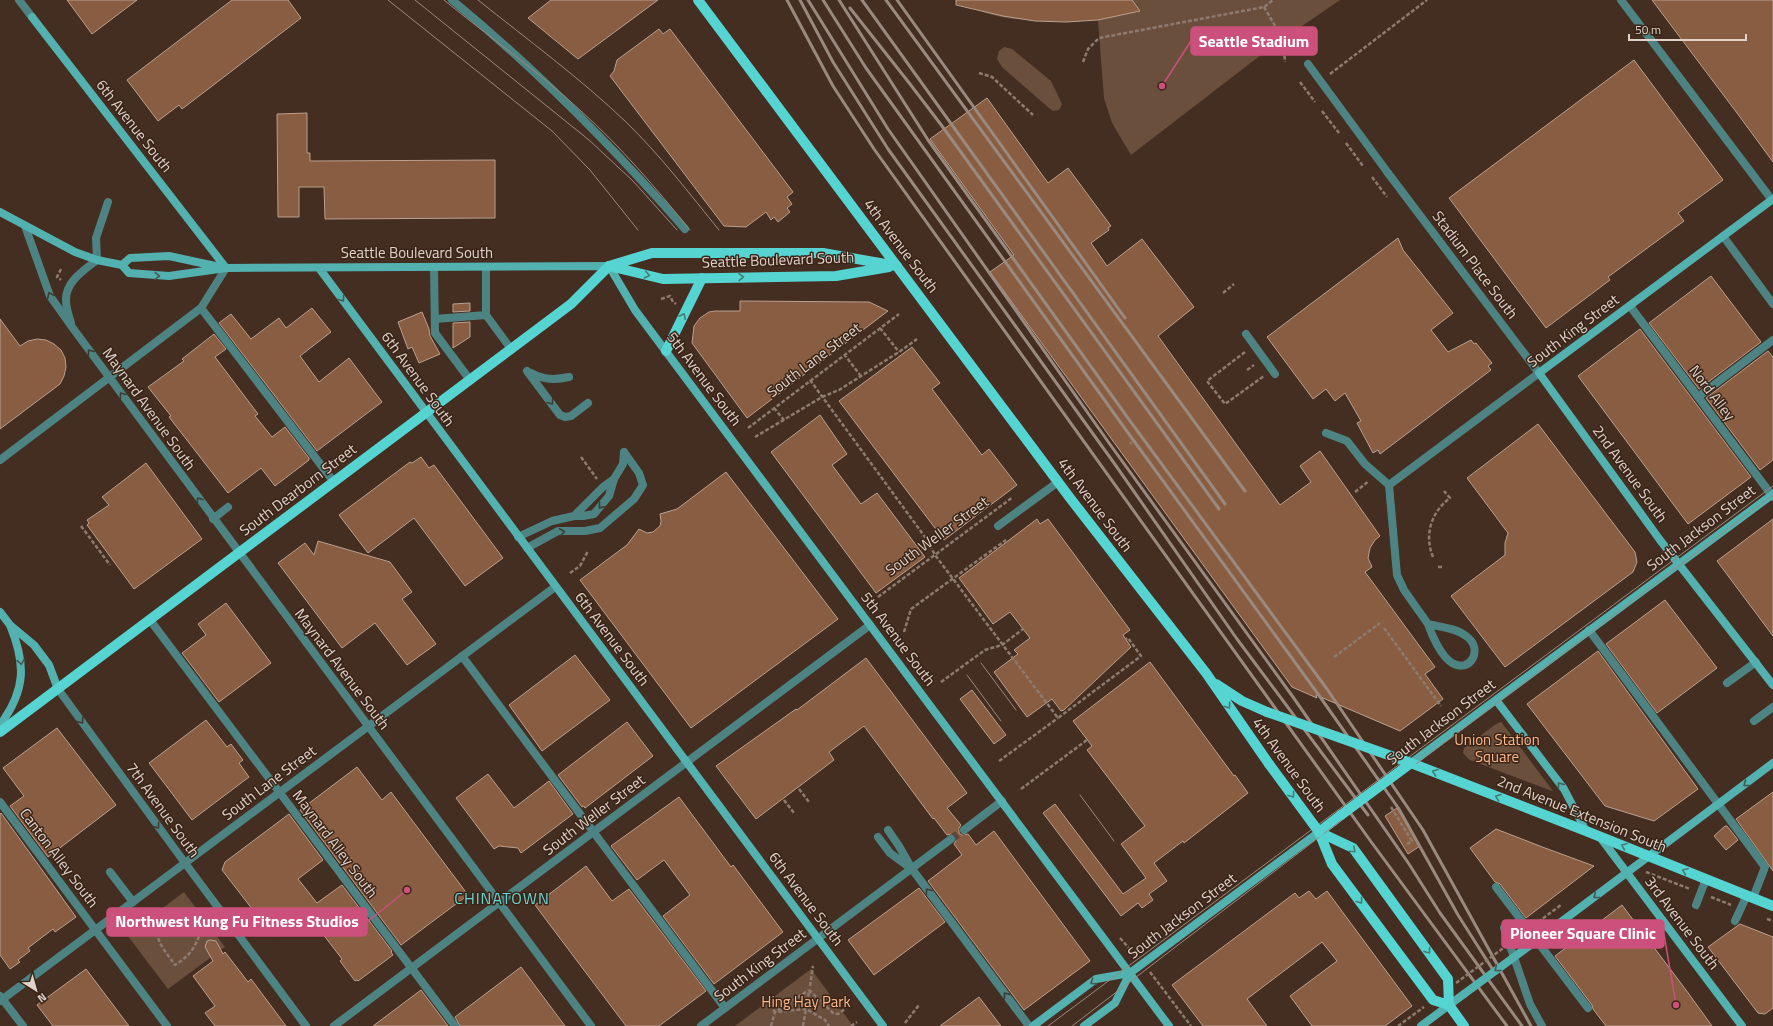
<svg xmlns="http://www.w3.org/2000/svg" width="1773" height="1026" font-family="'Titillium Web',sans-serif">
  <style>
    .green { fill: #6b4f3d }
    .building { fill: #895d41; stroke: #baa090 }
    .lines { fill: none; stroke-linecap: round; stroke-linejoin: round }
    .street-tunnel { stroke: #5b473a; stroke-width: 8; stroke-dasharray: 8 4; stroke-linecap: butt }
    .path { stroke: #8d7b70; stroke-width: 2.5; stroke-dasharray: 4 2; stroke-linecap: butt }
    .lane { stroke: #4d8483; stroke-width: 8 }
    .street { stroke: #4d8483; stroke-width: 8 }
    .secondary { stroke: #53b1b0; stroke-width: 8 }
    .primary { stroke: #55d4d2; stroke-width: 10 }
    .tram { stroke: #9a897e; stroke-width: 1 }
    .rail { stroke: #9a897e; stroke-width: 3 }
    .path-bridge { stroke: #8d7b70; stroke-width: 2.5; stroke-dasharray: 4 2; stroke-linecap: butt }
    .secondary-bridge { stroke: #53b1b0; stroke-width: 8 }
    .primary-bridge { stroke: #55d4d2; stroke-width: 10 }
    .oneway { stroke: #477c74 }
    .oneway2 { stroke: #435c54 }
    .oneway3 { stroke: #3e3c32 }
    .labels { text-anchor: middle; stroke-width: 3; stroke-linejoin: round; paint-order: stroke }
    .street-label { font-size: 15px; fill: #e0d2ca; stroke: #392417 }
    .park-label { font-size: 15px; fill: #fdb78a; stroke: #392417 }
    .neighbourhood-label { font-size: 16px; letter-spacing: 1px; fill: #68d5d2; stroke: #392417 }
    .leader { fill: none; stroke: #cb507c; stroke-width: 1.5 }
    .callout-dot { fill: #cb507c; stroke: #392417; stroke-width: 1.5 }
    .callout { fill: #cb507c; stroke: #cb507c; stroke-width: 1.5 }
    .callout-label { font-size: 16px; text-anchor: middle; font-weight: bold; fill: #fff }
  </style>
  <rect width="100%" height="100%" fill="#442e21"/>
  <!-- green -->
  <path class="green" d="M 963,0 L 1340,0 L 1270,48 L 1131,155 L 1112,123 L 1104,98 L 1098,20 C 1057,20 1013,25 975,9 C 970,8 966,3 963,0 Z
    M 1004,47 L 1012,49 L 1051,81 L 1062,104 L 1059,110 L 1053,111 L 1049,108 L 1002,67 L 997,59 L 999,51 Z
    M 1501,722 L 1502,723 L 1553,791 L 1552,791 L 1470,760 L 1463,753 L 1464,748 L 1496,724 Z
    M 184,892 L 225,947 L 168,989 L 127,935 Z
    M 811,969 L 853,1026 L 735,1026 Z"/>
  <!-- building -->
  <path class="building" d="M 67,0 L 137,0 L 92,34 Z
    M 232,0 L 288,0 L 301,18 L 182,109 L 179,105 L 158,121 L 127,80 Z
    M 551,0 L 658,0 L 578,59 L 528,18 Z
    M 956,0 L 1132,0 L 1140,11 L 1098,20 L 1066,22 L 1035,21 L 1003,16 L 956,5 Z
    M 1652,0 L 1773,0 L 1773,162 L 1737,113 Z
    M 659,29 L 663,34 L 670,29 L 793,192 L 787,197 L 792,204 L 787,208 L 790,212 L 778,222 L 774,217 L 771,220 L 766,212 L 746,227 L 724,226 L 610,76 L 614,71 L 617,60 Z
    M 1634,60 L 1723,180 L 1678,213 L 1684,221 L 1608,277 L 1610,280 L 1546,328 L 1449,198 Z
    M 987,98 L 1048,183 L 1068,168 L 1111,226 L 1108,228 L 1109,230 L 1091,243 L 1107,266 L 1142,239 L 1194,307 L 1158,336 L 1280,505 L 1311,482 L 1300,466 L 1320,451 L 1380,536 L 1375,540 L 1370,548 L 1368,558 L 1372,567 L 1365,572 L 1435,667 L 1425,674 L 1443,699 L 1400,731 L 1316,695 L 1317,698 L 1292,687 L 990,272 L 1014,255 L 930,139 Z
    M 307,113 L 307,153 L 310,153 L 310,161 L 495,160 L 495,218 L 325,219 L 324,187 L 299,187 L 299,217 L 278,217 L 277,114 Z
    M 1398,238 L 1403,250 L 1453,313 L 1431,330 L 1448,352 L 1471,340 L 1474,344 L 1476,343 L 1492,363 L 1488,366 L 1491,370 L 1380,454 L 1378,450 L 1373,453 L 1357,423 L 1361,421 L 1345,393 L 1335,401 L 1326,389 L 1313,399 L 1267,337 Z
    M 1711,276 L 1761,342 L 1699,389 L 1649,323 Z
    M 740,301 L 869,302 L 888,311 L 747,418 L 692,343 L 694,326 L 700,318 L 709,312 L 715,311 L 740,311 Z
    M 470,303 L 470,311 L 453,312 L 453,304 Z
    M 312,308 L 331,332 L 300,356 L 319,382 L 349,358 L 382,402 L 317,451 L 219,323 L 231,314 L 251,339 L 279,318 L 286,328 Z
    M 422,312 L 429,329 L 430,336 L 440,354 L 419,363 L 412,347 L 408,349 L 398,322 Z
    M 0,319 L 20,346 L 28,341 L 37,339 L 46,340 L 54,344 L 61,350 L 65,358 L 66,367 L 64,376 L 60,384 L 0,429 Z
    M 470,322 L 470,337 L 453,348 L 453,323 Z
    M 1640,329 L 1751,477 L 1688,524 L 1578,376 Z
    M 214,334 L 226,349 L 215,357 L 258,414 L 255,416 L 272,437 L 285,427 L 309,458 L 309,460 L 275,486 L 261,468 L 228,493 L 169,417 L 171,416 L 148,387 L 184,361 L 182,359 Z
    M 912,347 L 940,383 L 932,389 L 982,455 L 989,449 L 1017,485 L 944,540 L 839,401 Z
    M 1768,351 L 1773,357 L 1773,460 L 1760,470 L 1706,398 Z
    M 820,415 L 847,454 L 832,465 L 861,504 L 877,493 L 925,557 L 876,593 L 771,452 Z
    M 1538,424 L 1635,552 L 1637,562 L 1633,572 L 1505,667 L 1451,596 L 1505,555 L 1505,543 L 1508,533 L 1467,478 Z
    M 421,457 L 429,468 L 434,465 L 503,558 L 465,586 L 414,518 L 368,553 L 339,515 L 410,462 L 412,463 Z
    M 146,463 L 202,539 L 134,589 L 87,525 L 89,523 L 87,520 L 109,505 L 102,497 Z
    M 726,472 L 838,619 L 691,728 L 580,580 L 627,545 L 639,529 L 647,533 L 653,532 L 660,526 L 661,521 L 660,514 L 677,509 Z
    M 1037,519 L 1040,524 L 1048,519 L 1130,630 L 1123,635 L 1131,647 L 1064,710 L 1061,711 L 1052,699 L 1027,717 L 994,672 L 1018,654 L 1014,650 L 1030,638 L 1010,612 L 993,624 L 959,578 Z
    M 1773,519 L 1773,636 L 1717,561 Z
    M 318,541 L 390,562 L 412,592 L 402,599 L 436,644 L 407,665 L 375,623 L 342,648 L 278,563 L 305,543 L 314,555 Z
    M 1665,600 L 1717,668 L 1657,713 L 1606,644 Z
    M 226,603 L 271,663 L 219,702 L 182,653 L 206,635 L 198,624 Z
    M 1598,651 L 1698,789 L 1654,821 L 1605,806 L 1527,704 Z
    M 575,655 L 610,700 L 542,751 L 509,705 Z
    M 866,658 L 967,793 L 947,808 L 961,825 L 959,828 L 959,833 L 962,835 L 968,834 L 976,845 L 994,831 L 1090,961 L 1024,1010 L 928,881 L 962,855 L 954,844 L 956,841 L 956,836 L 951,834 L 947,835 L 934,818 L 933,819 L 864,726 L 829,752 L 834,760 L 756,819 L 716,766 L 796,709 L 797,710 Z
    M 1150,662 L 1234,776 L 1235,775 L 1248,793 L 1184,843 L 1183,841 L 1154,863 L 1167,881 L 1149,894 L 1153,900 L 1142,908 L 1138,903 L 1121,916 L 1043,813 L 1055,804 L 1123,894 L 1146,878 L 1121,844 L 1145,826 L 1087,750 L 1092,746 L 1073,721 Z
    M 972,690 L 1006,735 L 994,744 L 960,699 Z
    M 206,720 L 227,747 L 231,744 L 243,760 L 239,763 L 249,777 L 192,820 L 149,763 Z
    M 627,722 L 653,756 L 585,808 L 584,806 L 582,807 L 558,775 Z
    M 57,728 L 116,805 L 48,857 L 10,806 L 24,796 L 3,768 Z
    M 357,767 L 382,800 L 391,792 L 468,895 L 401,945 L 300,810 Z
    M 488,774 L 514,808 L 549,781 L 573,814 L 521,853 L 518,848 L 499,846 L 494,849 L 456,798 Z
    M 1773,792 L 1773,871 L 1736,819 Z
    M 679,797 L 731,867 L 733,865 L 783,932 L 714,984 L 663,916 L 690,895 L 664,860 L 637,880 L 611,846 Z
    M 1397,808 L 1420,846 L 1408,854 L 1385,816 Z
    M 1,813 L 76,917 L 55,932 L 53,929 L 28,948 L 30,951 L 18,960 L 20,962 L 10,969 L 0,955 L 0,814 Z
    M 289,814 L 323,860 L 298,879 L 317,903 L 342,885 L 392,951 L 391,952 L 393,955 L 358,981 L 357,980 L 355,981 L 340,961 L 342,959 L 306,912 L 273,936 L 222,870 L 225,862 Z
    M 1725,826 L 1727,826 L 1738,840 L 1726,850 L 1714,836 Z
    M 1496,829 L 1545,848 L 1594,866 L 1526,918 L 1500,884 L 1495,882 L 1470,848 Z
    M 586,866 L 612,901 L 629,889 L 706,991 L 659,1026 L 626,1026 L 535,905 Z
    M 919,888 L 945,922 L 874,975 L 848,940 Z
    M 1309,891 L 1316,899 L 1327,891 L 1412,1006 L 1385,1026 L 1312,1026 L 1290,996 L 1337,961 L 1322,942 L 1247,999 L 1267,1026 L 1203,1026 L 1172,985 L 1295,893 L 1299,898 Z
    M 1622,905 L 1686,990 L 1712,1026 L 1606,1026 L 1593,1009 L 1592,1005 L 1555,956 Z
    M 1740,924 L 1773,937 L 1773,1008 L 1765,1014 L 1758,1013 L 1708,947 Z
    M 210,940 L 216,941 L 223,954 L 225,952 L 248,982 L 251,979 L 286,1026 L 215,1026 L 205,1013 L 215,1006 L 193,976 L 213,961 L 205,947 L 207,941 Z
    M 521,967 L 565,1026 L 460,1026 L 455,1017 Z
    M 86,969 L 129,1026 L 53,1026 L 37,1005 Z
    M 421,990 L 448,1026 L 373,1026 Z
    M 979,997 L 1001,1026 L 940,1026 Z"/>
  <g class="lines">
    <!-- street-tunnel -->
    <path class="street-tunnel" d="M 951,839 L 964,830"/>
    <!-- path -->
    <path class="path" d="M 1264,7 L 1283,39 L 1285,62
      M 1083,62 L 1088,49 L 1099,38 L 1264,7 L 1273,0
      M 979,73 L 992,77 L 1033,115
      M 1330,74 L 1427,0
      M 1300,82 L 1315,102
      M 1322,111 L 1339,133
      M 1346,143 L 1363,166
      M 1372,177 L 1387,197
      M 61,269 L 57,277 L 61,280
      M 1223,293 L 1234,284
      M 661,299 L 670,296 L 673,302 L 676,304
      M 880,328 L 899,352
      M 1245,352 L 1207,381 L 1225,404 L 1264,376
      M 844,354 L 860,375
      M 1247,370 L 1254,365
      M 810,380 L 925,537 L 935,555 L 1058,718 L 1141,656 L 1128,638 L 1126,639
      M 774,408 L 784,420
      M 748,428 L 899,314
      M 755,437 L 822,397 L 839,390 L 899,352 L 917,339
      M 1130,444 L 1132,442
      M 581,457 L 597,479
      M 1355,492 L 1369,481
      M 81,526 L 110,565
      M 1433,557 C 1424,535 1431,512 1450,498 L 1444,491
      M 1438,567 L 1444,567
      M 570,573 L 580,566 L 588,551
      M 878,597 L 1013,497
      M 1384,628 L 1441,706
      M 904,632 L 911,609 L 1006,540
      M 1334,657 L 1380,623
      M 941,682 L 985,650 L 1002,645 L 1023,629
      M 999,761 L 1058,718
      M 799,789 L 809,802
      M 1021,789 L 1087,740
      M 784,800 L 794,813
      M 1391,807 L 1412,841 L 1406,845
      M 1646,872 L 1690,889
      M 1711,897 L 1731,905
      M 158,909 C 163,919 158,921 157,931 C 157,943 168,955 175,965 C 195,953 201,937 203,915
      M 1767,919 L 1773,921
      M 1538,922 L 1561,905
      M 1120,938 L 1135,955
      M 1150,972 L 1191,1026
      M 810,986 L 813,966
      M 809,990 L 833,1013 L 838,1014 L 846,1008
      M 766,1000 L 775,1012 L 809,990
      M 905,1023 L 919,1005
      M 771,1026 L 775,1012 L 806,1009 L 825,1020 L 829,1026
      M 803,1026 L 809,991
      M 851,1026 L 857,1022
      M 1398,1026 L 1424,1007"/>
    <!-- lane -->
    <path class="lane" d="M 19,0 L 32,17
      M 452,0 C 536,69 613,147 685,229
      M 1308,64 L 1388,173
      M 97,260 L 96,238 L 108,202
      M 434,268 L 435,333 L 470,380
      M 486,268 L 486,315 L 511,349
      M 1630,306 L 1773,497
      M 201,308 L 334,482
      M 435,319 L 486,315
      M 527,371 L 560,415 L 565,417 L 571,416 L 588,403
      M 531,373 C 544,380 555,380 569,377
      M 1698,397 L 1773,340
      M 1326,433 L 1347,441 L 1365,464 L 1389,485
      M 574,516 L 583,516 L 594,514 L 609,496 L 614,479 L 623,464 L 624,452
      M 213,519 L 228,507
      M 998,526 L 1058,482
      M 518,537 L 552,521 L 574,516 L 603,487 L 614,479
      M 527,548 L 558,531 L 585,531 L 600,528 L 634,499 L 643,485 L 639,473 L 624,452
      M 150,620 L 455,1026
      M 1589,630 L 1765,867 L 1753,898
      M 462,656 L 725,1008
      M 1727,683 L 1756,662
      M 1754,721 L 1773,707
      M 0,802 L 167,1026
      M 888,830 L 899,846 L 912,869 L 1029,1026
      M 878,837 L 890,853 L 909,867
      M 110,872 L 133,902
      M 1496,887 L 1588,1008
      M 1696,905 L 1706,879
      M 1735,921 L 1747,895
      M 1504,928 L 1530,1004 L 1542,1026"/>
    <!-- street -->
    <path class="street" d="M 1621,0 L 1772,200
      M 1388,173 L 1539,373 L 1389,485 L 1397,575 L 1404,590 L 1428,624
      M 25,226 L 50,296 L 72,327 L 591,1026
      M 1723,236 L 1773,304
      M 71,323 C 69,316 66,308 66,301 C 65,282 84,270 97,260
      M 1246,334 L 1275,374
      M 0,460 L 201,308 L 226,268
      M 1428,624 C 1440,627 1457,628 1466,636 C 1484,648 1471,674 1452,663 C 1441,656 1432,636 1428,624 Z
      M 58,689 L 185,863 L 306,1026
      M 964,830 L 1002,801
      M 0,996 L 23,1026
      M 0,1001 L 555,587
      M 334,1026 L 870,625
      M 701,1026 L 951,839"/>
    <!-- secondary -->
    <path class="secondary" d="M 32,17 L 226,268
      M 1773,199 L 1539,373 L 1660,540 L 1773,685
      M 0,212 L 75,252 L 97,260 L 122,265 L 129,273 L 169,276 L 226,268 L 609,266 L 635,310 L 1169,1026
      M 122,265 L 130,258 L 169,256 L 220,267
      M 319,268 L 883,1026
      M 0,612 L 10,625 L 34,645 L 49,665 L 58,689
      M 1496,700 L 1564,789 L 1586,831
      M 0,725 C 26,690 26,664 10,625
      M 1411,763 L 1773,494
      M 1600,837 L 1742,1026
      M 1529,946 L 1773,763
      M 1033,1026 L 1096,979 L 1130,973
      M 1084,1026 L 1115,1003 L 1130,973 L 1319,832
      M 1421,1026 L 1464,994"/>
    <!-- primary -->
    <path class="primary" d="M 698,0 L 1070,498 L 1206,673 L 1269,764
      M 666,351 L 702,278
      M 1216,684 L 1242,701 L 1267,712
      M 0,732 L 571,304 L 609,266
      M 1411,763 L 1586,831 L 1773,906
      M 1319,832 L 1332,864 L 1433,1000 L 1449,1005 L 1464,1026
      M 1319,832 L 1353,848 L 1448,979 L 1449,1005
      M 1319,832 L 1341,815"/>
    <!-- tram -->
    <path class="tram" d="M 388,0 L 552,131 L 590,170 L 638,230
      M 415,0 L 589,140 L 633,181 L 677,230
      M 444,0 C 489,37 538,71 581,111 C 621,147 656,188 690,230
      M 478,0 C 528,40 580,78 626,122 C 660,155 689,193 719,230
      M 981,663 L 1016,710
      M 967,675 L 1001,721
      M 1080,795 L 1114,841
      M 1048,1026 L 1773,486
      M 1072,1026 L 1343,819 L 1773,495"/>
    <!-- rail -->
    <path class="rail" d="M 787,0 L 833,86 L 874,149 L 1372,843 L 1507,1026
      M 800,0 L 833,62 L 888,149 L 1114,463 L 1237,639 L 1368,815
      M 808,0 L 888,129 L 1109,443 L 1293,697 L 1409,864 L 1440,913 L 1522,1026
      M 823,0 L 866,68 L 1126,430 L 1318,694 L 1399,809 L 1458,915 L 1493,970
      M 839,0 L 928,140 L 1133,425 L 1327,689 L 1423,830 L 1531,1026
      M 862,0 L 1225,504
      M 886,0 L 1245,491
      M 897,0 L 1125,318
      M 850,8 L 910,84 L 942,126 L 1219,509"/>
    <!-- path-bridge -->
    <path class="path-bridge" d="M 1456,983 L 1521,935"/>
    <!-- secondary-bridge -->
    <path class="secondary-bridge" d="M 1464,994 L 1529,946"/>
    <!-- primary-bridge -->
    <path class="primary-bridge" d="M 609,266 L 652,253 L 823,253 L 897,266
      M 609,266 L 663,279 L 836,276 L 889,267
      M 1267,712 L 1411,763
      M 1269,764 L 1319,832
      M 1341,815 L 1411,763"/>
  </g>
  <!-- one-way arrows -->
  <defs><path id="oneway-chevron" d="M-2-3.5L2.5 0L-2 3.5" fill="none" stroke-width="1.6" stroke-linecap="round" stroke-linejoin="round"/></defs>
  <g class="oneway">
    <use href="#oneway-chevron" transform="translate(647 275) rotate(13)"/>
    <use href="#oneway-chevron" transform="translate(741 277) rotate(-1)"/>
    <use href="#oneway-chevron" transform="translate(683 316) rotate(-64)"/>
    <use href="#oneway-chevron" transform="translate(1228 706) rotate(55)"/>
    <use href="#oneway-chevron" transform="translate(1435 772) rotate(-159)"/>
    <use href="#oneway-chevron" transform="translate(1292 795) rotate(54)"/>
    <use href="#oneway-chevron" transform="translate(1498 797) rotate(-159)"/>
    <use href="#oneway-chevron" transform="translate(1624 846) rotate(-158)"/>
    <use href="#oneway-chevron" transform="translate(1353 850) rotate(43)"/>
    <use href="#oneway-chevron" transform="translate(1685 871) rotate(-158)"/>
    <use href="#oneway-chevron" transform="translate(1360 901) rotate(53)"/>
    <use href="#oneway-chevron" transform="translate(1428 951) rotate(54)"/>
  </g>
  <g class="oneway2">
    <use href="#oneway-chevron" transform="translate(157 276) rotate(2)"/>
    <use href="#oneway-chevron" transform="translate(342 299) rotate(54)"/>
    <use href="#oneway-chevron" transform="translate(21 662) rotate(81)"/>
    <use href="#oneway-chevron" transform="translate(1746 784) rotate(143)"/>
    <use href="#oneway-chevron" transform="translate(1560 785) rotate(-127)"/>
    <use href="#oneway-chevron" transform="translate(1596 896) rotate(143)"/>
    <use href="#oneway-chevron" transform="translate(1497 969) rotate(143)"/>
    <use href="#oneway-chevron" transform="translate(1093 982) rotate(147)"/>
  </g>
  <g class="oneway3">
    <use href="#oneway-chevron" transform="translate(50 295) rotate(-116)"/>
    <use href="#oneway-chevron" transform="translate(90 352) rotate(-127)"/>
    <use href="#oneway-chevron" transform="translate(122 395) rotate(-126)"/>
    <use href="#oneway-chevron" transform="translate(551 402) rotate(54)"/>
    <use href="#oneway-chevron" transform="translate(199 500) rotate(-126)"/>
    <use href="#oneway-chevron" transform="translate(601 506) rotate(131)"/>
    <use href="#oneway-chevron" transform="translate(562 532) rotate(-7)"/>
    <use href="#oneway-chevron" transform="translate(81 721) rotate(54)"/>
    <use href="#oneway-chevron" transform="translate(157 826) rotate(54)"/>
    <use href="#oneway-chevron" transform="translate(928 891) rotate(-127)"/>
    <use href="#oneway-chevron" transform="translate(1006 995) rotate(-127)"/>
  </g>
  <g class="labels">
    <!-- street labels -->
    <g class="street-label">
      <text transform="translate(134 126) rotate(52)" y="5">6th Avenue South</text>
      <text transform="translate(901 246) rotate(53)" y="5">4th Avenue South</text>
      <text x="417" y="258">Seattle Boulevard South</text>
      <text transform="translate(778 260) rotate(-2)" y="5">Seattle Boulevard South</text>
      <text transform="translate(1475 265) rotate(53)" y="5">Stadium Place South</text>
      <text transform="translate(1573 331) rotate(-37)" y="5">South King Street</text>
      <text transform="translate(814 360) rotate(-37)" y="5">South Lane Street</text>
      <text transform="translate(418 379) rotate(54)" y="5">6th Avenue South</text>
      <text transform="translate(704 379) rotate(53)" y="5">5th Avenue South</text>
      <text transform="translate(1712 393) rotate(53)" y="5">Nord Alley</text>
      <text transform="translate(149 409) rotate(54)" y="5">Maynard Avenue South</text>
      <text transform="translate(1630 474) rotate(54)" y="5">2nd Avenue South</text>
      <text transform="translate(298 490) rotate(-37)" y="5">South Dearborn Street</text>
      <text transform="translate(1095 505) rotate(53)" y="5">4th Avenue South</text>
      <text transform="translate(1701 528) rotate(-37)" y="5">South Jackson Street</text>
      <text transform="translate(937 536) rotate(-36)" y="5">South Weller Street</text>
      <text transform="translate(612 639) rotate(53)" y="5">6th Avenue South</text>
      <text transform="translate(898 639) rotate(53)" y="5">5th Avenue South</text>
      <text transform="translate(342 669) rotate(53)" y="5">Maynard Avenue South</text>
      <text transform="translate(1441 722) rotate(-37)" y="5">South Jackson Street</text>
      <text transform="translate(1289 765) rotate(54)" y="5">4th Avenue South</text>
      <text transform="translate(269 783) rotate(-37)" y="5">South Lane Street</text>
      <text transform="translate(163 810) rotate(54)" y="5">7th Avenue South</text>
      <text transform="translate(1582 814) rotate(22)" y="5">2nd Avenue Extension South</text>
      <text transform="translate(594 815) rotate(-37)" y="5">South Weller Street</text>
      <text transform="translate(335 844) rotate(53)" y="5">Maynard Alley South</text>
      <text transform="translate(59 858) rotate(53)" y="5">Canton Alley South</text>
      <text transform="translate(806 899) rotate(53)" y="5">6th Avenue South</text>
      <text transform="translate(1182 916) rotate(-37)" y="5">South Jackson Street</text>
      <text transform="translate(1682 923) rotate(53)" y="5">3rd Avenue South</text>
      <text transform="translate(760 965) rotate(-37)" y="5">South King Street</text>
    </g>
    <!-- park labels -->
    <g class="park-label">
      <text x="1497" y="745">Union Station<tspan x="1497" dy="17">Square</tspan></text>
      <text x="806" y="1007">Hing Hay Park</text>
    </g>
    <!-- neighbourhood labels -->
    <g class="neighbourhood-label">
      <text x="502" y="904">CHINATOWN</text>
    </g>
  </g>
  <!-- callouts -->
  <path class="leader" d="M1162 86L1191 41M407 890L367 922M1676 1005L1664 934"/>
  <g class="callout-dot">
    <circle cx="1162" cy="86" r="4"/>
    <circle cx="407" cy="890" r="4"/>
    <circle cx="1676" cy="1005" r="4"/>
  </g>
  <g class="callout">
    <rect x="1191" y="27" width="126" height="28" rx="4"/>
    <rect x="107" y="908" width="260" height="28" rx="4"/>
    <rect x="1502" y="920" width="162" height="28" rx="4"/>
  </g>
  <g class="callout-label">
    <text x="1254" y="47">Seattle Stadium</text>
    <text x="237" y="927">Northwest Kung Fu Fitness Studios</text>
    <text x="1583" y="939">Pioneer Square Clinic</text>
  </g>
  <!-- north arrow -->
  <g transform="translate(36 990) rotate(143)" stroke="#392417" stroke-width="3" paint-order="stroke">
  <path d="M0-3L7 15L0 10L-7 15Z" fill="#e0d2ca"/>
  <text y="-6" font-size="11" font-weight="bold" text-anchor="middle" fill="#e0d2ca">N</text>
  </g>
  <!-- scale -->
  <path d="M1629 34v6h117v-6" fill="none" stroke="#e0d2ca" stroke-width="2"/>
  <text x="1635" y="34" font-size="12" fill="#e0d2ca" stroke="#392417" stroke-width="3" paint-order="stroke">50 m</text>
</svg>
